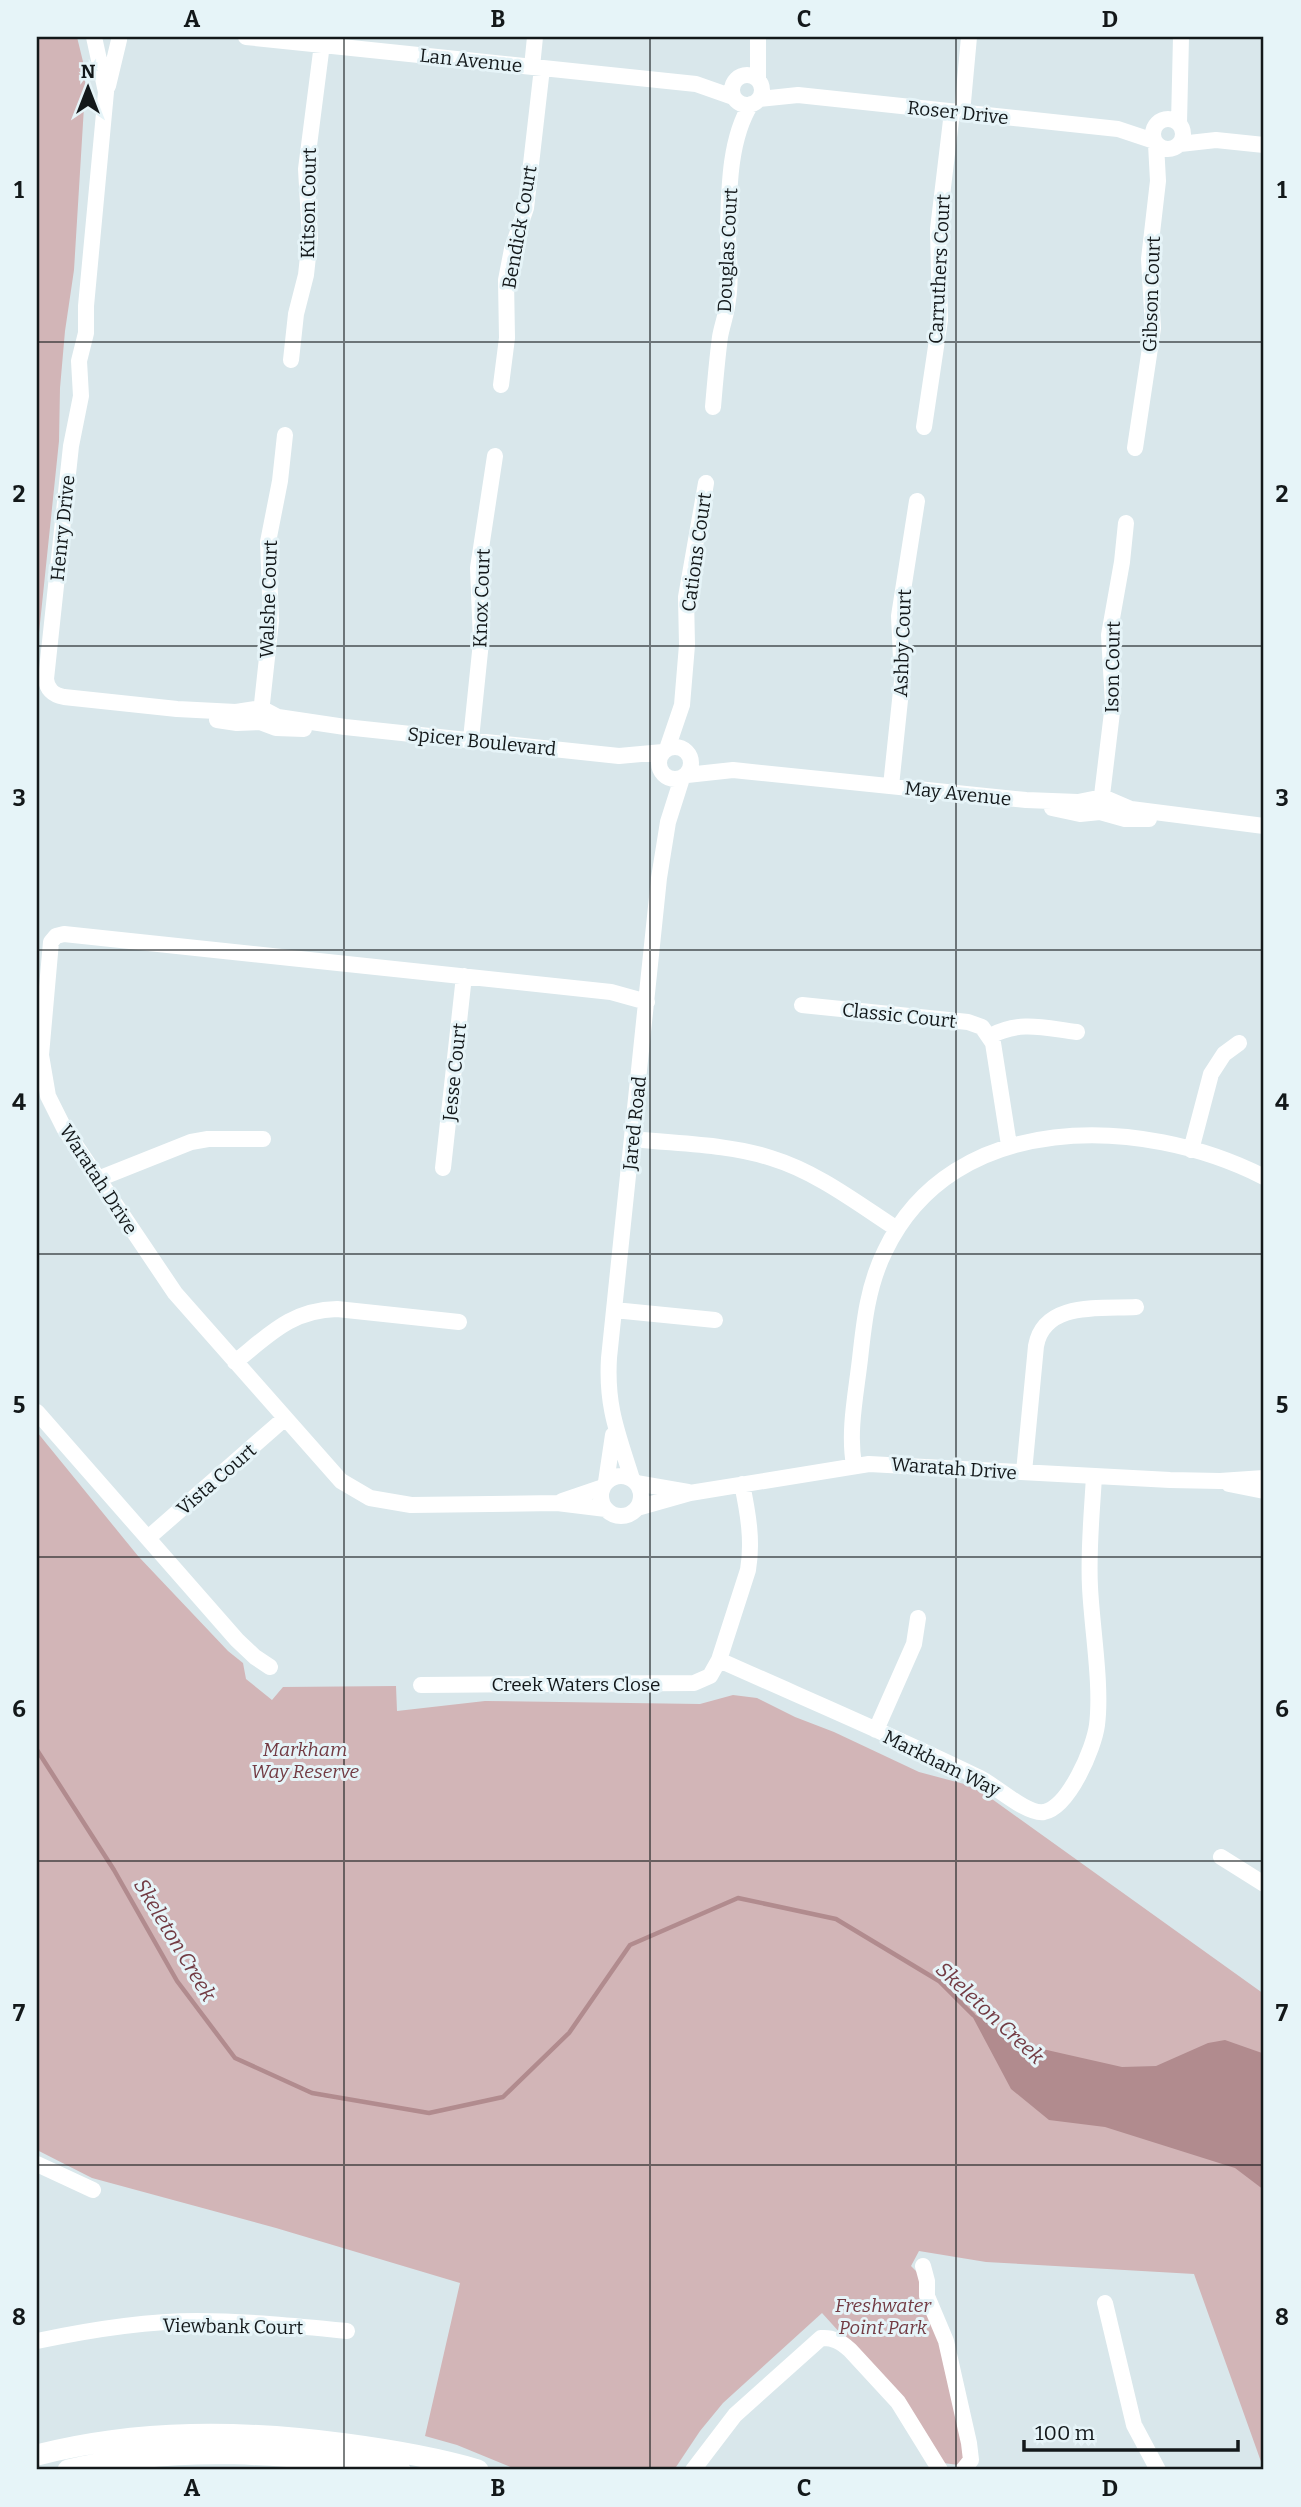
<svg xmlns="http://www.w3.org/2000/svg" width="1301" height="2507" font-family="Bitter,serif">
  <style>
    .green { fill: #d2b5b7 }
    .water { fill: #b18b8e }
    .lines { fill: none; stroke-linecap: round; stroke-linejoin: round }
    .stream { stroke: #b18b8e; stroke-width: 4.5 }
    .street { stroke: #fff; stroke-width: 16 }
    .secondary { stroke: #fff; stroke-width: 21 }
    .grid { fill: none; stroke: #13181a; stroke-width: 2; stroke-opacity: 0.55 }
    .labels { text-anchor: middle; stroke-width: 6; stroke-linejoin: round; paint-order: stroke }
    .street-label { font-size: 19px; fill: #13181a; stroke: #e6f4f8 }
    .park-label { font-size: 19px; font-style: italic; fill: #723b43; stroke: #e6f4f8 }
    .water-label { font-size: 21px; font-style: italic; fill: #723b43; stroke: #e6f4f8 }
    .neatline { fill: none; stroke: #13181a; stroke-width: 2.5 }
    .grid-label { font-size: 23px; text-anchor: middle; font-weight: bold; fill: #13181a }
  </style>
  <rect width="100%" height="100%" fill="#d9e7eb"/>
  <!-- green -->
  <path class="green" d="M 37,37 L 77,37 L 86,74 L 74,270 L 65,331 L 60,388 L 59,441 L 37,652 Z
    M 37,1432 L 138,1556 L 228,1651 L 243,1663 L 246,1679 L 272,1700 L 283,1687 L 396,1686 L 397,1711 L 485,1701 L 700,1704 L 733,1695 L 757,1698 L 795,1717 L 834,1732 L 919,1772 L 964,1784 L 985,1794 L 1264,1994 L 1264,2470 L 1194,2274 L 986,2262 L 919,2251 L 911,2266 L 920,2275 L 943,2355 L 965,2459 L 959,2465 L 943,2463 L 901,2400 L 822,2313 L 723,2403 L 700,2431 L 674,2470 L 518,2470 L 457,2445 L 425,2436 L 460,2283 L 276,2228 L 92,2178 L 37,2150 Z"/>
  <!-- water -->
  <path class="water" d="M 970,2012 L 1038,2048 L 1122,2067 L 1156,2066 L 1208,2043 L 1225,2040 L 1262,2053 L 1264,2055 L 1264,2190 L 1235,2168 L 1105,2127 L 1049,2120 L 1011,2089 Z"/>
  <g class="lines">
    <!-- stream -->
    <path class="stream" d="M 37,1750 L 114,1870 L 177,1981 L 235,2058 L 312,2093 L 429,2113 L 503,2097 L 569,2033 L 630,1945 L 738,1898 L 836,1919 L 939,1981 L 973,2015"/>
    <!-- street -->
    <path class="street" d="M 94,37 L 106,92 L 86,306 L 86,333 L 79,361 L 81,396 L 71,446 L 46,679 C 47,690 54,695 64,697 L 177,709 L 236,712 L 261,708 L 278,717 L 345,727 L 619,756 L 663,752
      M 246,37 L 696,84 L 733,97
      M 532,67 L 535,37
      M732 90a15 15 0 1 1 30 0a15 15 0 1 1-30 0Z
      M 758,79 L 758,37
      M 108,86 L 119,40
      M 759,99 L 798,95 L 1118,129 L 1154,141
      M 962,113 L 969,37
      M1153 134a15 15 0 1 1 30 0a15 15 0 1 1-30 0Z
      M 1179,123 L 1181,37
      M 1180,144 L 1216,140 L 1264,145
      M 291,360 L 296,314 L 306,275 L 310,238 L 306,169 L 322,44
      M 501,385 L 507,338 L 506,280 L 512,249 L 526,208 L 542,68
      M 713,407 C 715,383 717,360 720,337 C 722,325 727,313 728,300 C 732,277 728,254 728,230 C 729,190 729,139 751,104
      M 924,427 L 940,320 L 938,229 L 952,112
      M 1135,448 L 1153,328 L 1149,259 L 1158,181 L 1156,144
      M 217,720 L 237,723 L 260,722 L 276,728 L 304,729
      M 260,722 L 271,621 L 268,542 L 280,481 L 285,435
      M 471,739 L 481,642 L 478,568 L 495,456
      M659 763a16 16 0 1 1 32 0a16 16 0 1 1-32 0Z
      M 667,749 L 682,705 L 687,645 L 686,597 L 706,483
      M 687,775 L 733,770 L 1026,800 L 1078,802 L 1103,797 L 1131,809 L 1264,826
      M 891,786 L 902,681 L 899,616 L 917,501
      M 1052,808 L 1080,814 L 1100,812 L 1125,819 L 1149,819
      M 1100,812 L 1113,704 L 1109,635 L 1122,562 L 1126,523
      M 802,1005 L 968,1022 L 982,1027 L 993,1043 L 1009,1145
      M 990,1036 C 1021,1020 1044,1028 1077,1032
      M 633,1139 C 678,1144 728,1144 771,1158 C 817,1172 857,1203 897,1229
      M 1191,1150 L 1211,1074 L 1224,1054 L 1239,1043
      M 443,1168 L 464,976
      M 98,1179 L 191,1142 L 208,1139 L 263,1139
      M 614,1310 L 715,1320
      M 235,1362 C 269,1335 291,1310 337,1309 L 459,1322
      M 37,1412 L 237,1640 L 255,1657 L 270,1667
      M 854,1465 C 848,1431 856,1394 860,1359 C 864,1322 868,1285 885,1251 C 953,1109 1142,1115 1264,1177
      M 1024,1472 L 1036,1346 C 1044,1301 1101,1309 1136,1307
      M601 1496a20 20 0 1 1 40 0a20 20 0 1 1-40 0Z
      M 632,1479 C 618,1434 606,1407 609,1358 L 659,878 L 668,822 L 682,778
      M 606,1482 L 613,1435
      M 636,1483 L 688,1492
      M 742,1484 C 748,1513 753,1541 748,1570 L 719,1660 C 806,1699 894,1736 980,1778 C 996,1786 1027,1815 1044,1812 C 1069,1807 1094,1748 1097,1725 C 1102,1685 1092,1629 1090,1587 C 1088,1550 1092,1513 1094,1476
      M 1229,1484 L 1264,1491
      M 562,1501 L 603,1487
      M 637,1508 L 690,1493 L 869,1464 L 1170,1480 L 1220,1481 L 1264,1478
      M 606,1509 L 557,1503 L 411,1505 L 370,1498 L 341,1481 L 175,1293 L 64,1128 L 48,1096 L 41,1055 L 51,942 L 56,936 L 64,934 L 611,992 L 647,1002
      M 148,1538 L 284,1419
      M 421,1685 L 694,1683 L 710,1676 L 719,1660
      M 876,1730 L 914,1644 L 918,1618
      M 1221,1857 L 1264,1884
      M 37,2164 L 93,2190
      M 923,2266 L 927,2281 L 927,2296 L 946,2341 L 969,2443 L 971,2460 L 963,2470
      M 1105,2303 L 1134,2425 L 1158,2470
      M 37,2341 C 89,2330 143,2321 197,2321 C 247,2321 297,2326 347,2331
      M 693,2470 L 735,2415 L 821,2338 C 833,2337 841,2342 850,2350 L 898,2402 L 940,2470"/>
    <!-- secondary -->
    <path class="secondary" d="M 37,2455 C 139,2429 242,2430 346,2444 C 391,2450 434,2457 478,2470
      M 68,2470 C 178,2444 289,2453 400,2470"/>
  </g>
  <!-- grid -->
  <path class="grid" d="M 344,37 L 344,2470M 650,37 L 650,2470M 956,37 L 956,2470M 37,342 L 1264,342M 37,646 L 1264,646M 37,950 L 1264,950M 37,1254 L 1264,1254M 37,1557 L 1264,1557M 37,1861 L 1264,1861M 37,2165 L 1264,2165"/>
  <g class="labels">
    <!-- street labels -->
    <g class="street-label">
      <text transform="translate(471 60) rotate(6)" y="7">Lan Avenue</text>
      <text transform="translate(958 112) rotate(6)" y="7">Roser Drive</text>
      <text transform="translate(308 203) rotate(-89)" y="7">Kitson Court</text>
      <text transform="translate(519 227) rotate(-80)" y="7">Bendick Court</text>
      <text transform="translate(727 250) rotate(-87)" y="7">Douglas Court</text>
      <text transform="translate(939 269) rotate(-87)" y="7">Carruthers Court</text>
      <text transform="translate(1151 294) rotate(-88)" y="7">Gibson Court</text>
      <text transform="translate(62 528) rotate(-84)" y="7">Henry Drive</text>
      <text transform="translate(696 552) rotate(-82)" y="7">Cations Court</text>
      <text transform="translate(481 598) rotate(-88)" y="7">Knox Court</text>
      <text transform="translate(268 599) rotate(-88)" y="7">Walshe Court</text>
      <text transform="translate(902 643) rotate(-88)" y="7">Ashby Court</text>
      <text transform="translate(1112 667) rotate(-89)" y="7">Ison Court</text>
      <text transform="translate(482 741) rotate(6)" y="7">Spicer Boulevard</text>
      <text transform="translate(958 793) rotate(6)" y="7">May Avenue</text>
      <text transform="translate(899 1015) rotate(6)" y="7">Classic Court</text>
      <text transform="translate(454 1072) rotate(-84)" y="7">Jesse Court</text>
      <text transform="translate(634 1123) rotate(-84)" y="7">Jared Road</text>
      <text transform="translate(99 1179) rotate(57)" y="7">Waratah Drive</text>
      <text transform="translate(954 1468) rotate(4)" y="7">Waratah Drive</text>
      <text transform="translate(216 1479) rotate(-41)" y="7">Vista Court</text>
      <text x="576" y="1691">Creek Waters Close</text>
      <text transform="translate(942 1763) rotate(26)" y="7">Markham Way</text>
      <text transform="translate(233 2326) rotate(1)" y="7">Viewbank Court</text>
    </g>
    <!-- park labels -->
    <g class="park-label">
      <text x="305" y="1756">Markham<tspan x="305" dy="22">Way Reserve</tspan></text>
      <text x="883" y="2312">Freshwater<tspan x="883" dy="22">Point Park</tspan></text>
    </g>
    <!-- water labels -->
    <g class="water-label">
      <text transform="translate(175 1940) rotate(59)" y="7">Skeleton Creek</text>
      <text transform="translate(990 2013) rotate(43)" y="7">Skeleton Creek</text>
    </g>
  </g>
  <!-- border -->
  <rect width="1301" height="2507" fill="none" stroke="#e6f4f8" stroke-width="77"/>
  <!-- north arrow -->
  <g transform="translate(88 88)" stroke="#e6f4f8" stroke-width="5" paint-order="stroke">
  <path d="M0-5L12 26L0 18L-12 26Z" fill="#13181a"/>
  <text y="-10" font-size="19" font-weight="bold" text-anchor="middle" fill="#13181a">N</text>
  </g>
  <!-- scale -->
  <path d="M1024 2440v10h214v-10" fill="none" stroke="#13181a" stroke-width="3.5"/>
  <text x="1035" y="2440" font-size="21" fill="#13181a" stroke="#e6f4f8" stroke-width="5" paint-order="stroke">100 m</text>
  <rect x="38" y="38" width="1224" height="2430" class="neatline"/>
  <g class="grid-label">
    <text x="192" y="27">A</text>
    <text x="498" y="27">B</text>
    <text x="804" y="27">C</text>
    <text x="1110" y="27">D</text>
    <text x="19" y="198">1</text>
    <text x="1282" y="198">1</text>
    <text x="19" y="502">2</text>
    <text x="1282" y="502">2</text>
    <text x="19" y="806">3</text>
    <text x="1282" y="806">3</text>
    <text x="19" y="1110">4</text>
    <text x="1282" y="1110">4</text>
    <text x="19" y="1413">5</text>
    <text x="1282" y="1413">5</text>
    <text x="19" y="1717">6</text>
    <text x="1282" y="1717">6</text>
    <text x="19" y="2021">7</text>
    <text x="1282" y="2021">7</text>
    <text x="19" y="2325">8</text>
    <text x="1282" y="2325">8</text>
    <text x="192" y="2496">A</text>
    <text x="498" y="2496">B</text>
    <text x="804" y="2496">C</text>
    <text x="1110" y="2496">D</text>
  </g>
</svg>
